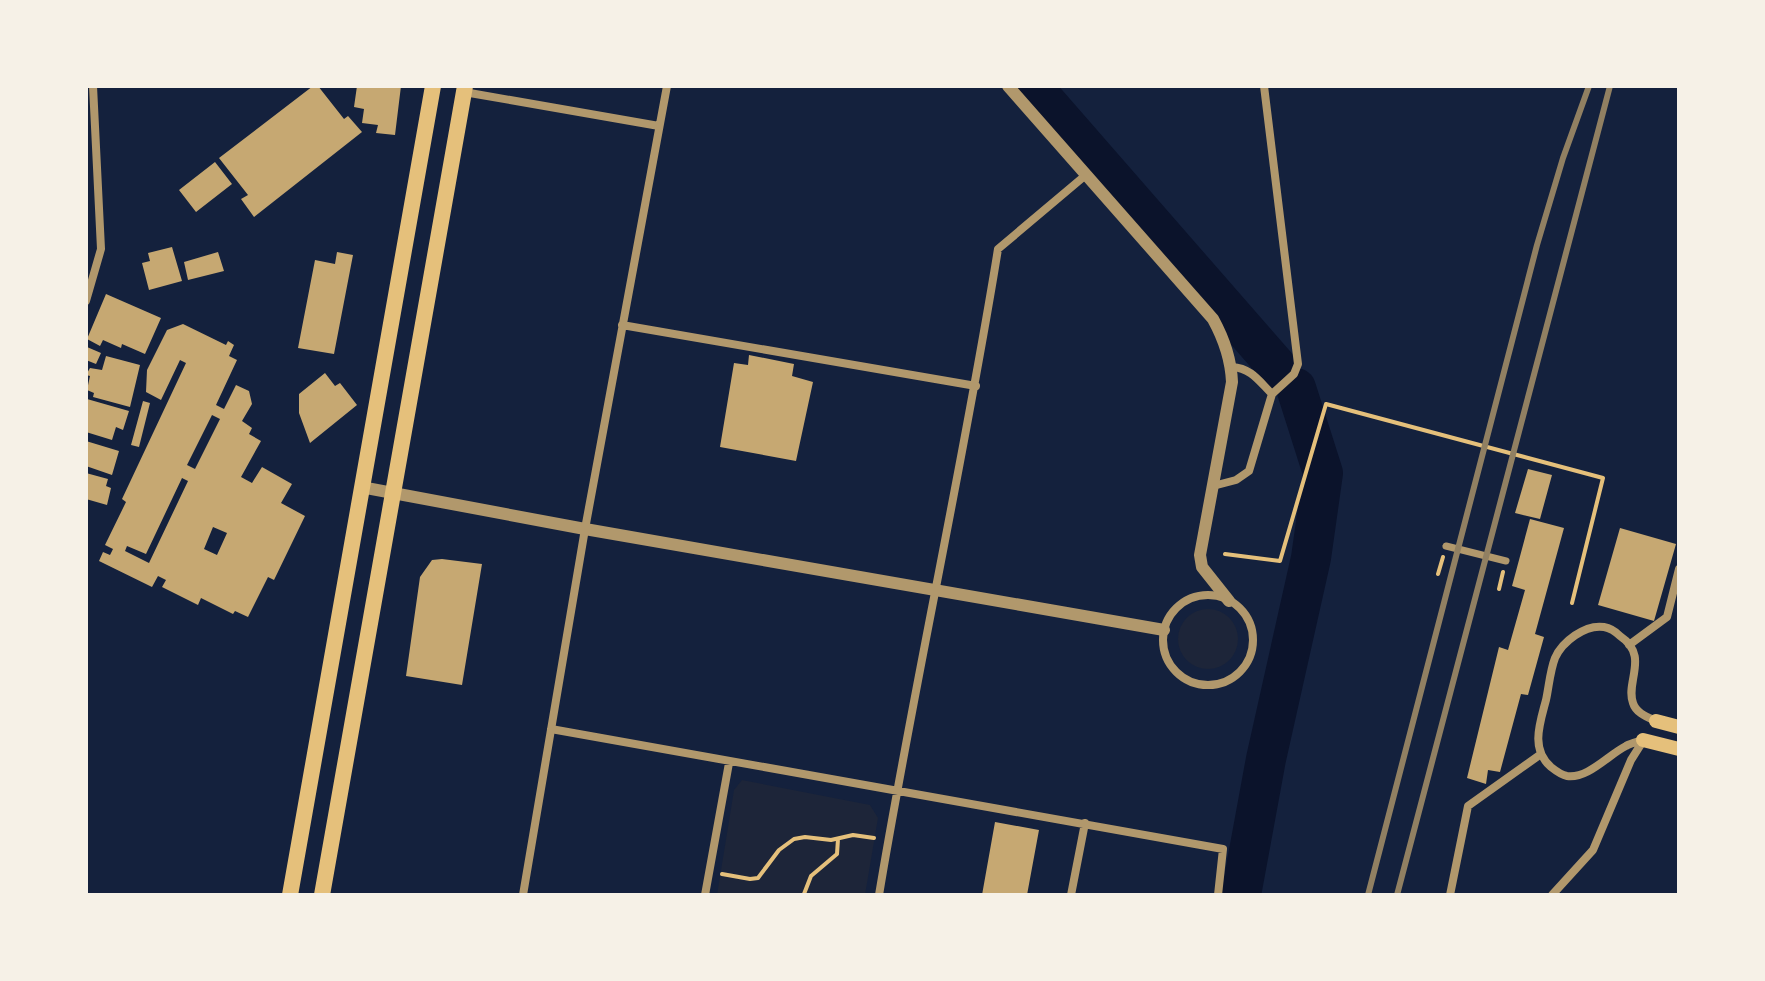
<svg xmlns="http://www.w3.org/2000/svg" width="1765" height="981" font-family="'Space Grotesk',sans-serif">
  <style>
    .green { fill: #1d2539 }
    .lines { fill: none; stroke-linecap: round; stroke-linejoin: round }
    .river { stroke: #0b132b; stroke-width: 40 }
    .building { fill: #c6a872; fill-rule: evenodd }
    .path { stroke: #e5c07b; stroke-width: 4 }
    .pedestrian { stroke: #b1986c; stroke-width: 7 }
    .minor { stroke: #b1986c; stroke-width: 8 }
    .tertiary { stroke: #b1986c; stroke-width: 12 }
    .secondary { stroke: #e5c07b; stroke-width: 14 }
    .trunk { stroke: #e5c07b; stroke-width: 16 }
    .rail { stroke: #918062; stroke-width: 6 }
  </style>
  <rect width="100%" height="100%" fill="#14213d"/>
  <!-- green -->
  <path class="green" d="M1178 639a30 30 0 1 1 60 0a30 30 0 1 1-60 0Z
    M 742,780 L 870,805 L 878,818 L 865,895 L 717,895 L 734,790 Z"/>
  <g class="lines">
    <!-- river -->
    <path class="river" d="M 1032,86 L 1279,369
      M 1241,895 L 1266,759 L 1311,558 L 1323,473 L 1296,388"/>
  </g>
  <!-- building -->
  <path class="building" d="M 313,86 L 318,86 L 344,119 L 348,116 L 362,132 L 254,217 L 241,199 L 248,195 L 219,158 Z
    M 357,86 L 401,86 L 395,135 L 376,133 L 378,125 L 362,123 L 364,109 L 354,107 Z
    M 215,162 L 232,184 L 196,212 L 179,190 Z
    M 172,247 L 182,281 L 149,290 L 142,263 L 150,261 L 148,253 Z
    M 218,252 L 224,271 L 188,280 L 184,262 Z
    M 337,252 L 353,255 L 334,354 L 298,348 L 315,260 L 335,264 Z
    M 106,294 L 161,318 L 145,354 L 122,344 L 121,348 L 103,340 L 100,346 L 87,339 Z
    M 183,324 L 226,345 L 228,341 L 234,345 L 229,356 L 237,360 L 216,405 L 224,409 L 236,385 L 249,391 L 252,404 L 242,421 L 252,428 L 249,434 L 261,441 L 241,477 L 252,483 L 262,467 L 292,484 L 281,503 L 305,516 L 274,580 L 268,577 L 248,617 L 235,611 L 233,614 L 201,598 L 198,605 L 162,587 L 166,580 L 158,576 L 152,587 L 99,561 L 103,552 L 110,555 L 113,549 L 105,545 L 126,502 L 122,499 L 186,363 L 180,360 L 161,400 L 146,392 L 147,370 L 167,330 ZM 212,415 L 220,419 L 195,469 L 187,465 ZM 182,478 L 188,481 L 149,563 L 125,551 L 127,546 L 146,554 ZM 213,527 L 227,533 L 217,555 L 204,549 Z
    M 87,347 L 101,353 L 96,364 L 86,360 Z
    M 749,355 L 794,364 L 792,376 L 813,382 L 796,461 L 720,447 L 734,363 L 748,365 Z
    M 106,356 L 140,365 L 130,407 L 93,397 L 94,393 L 87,390 L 90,376 L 86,375 L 90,368 L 102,370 Z
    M 325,373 L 335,386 L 340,383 L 357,405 L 310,443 L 299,413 L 299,394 Z
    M 87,399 L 129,411 L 123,430 L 116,427 L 112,440 L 86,432 Z
    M 143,401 L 150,403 L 139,447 L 131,445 Z
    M 86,441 L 119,451 L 112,475 L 86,466 Z
    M 1528,469 L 1552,475 L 1540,519 L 1515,513 Z
    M 86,473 L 108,479 L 106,486 L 111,488 L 107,505 L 86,499 Z
    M 1530,519 L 1564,528 L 1535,634 L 1544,637 L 1528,695 L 1521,694 L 1500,772 L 1488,770 L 1486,784 L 1467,778 L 1499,647 L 1508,650 L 1525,590 L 1512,586 Z
    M 1620,528 L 1676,544 L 1654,621 L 1598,605 Z
    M 442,559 L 482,564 L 462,685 L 406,676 L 420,577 L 432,560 Z
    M 995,822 L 1039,830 L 1027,895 L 982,895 Z"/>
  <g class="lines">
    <!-- path -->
    <path class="path" d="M 1225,554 L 1280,561 L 1326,404 L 1603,478 L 1572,603
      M 1438,574 L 1443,557
      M 1499,589 L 1503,572
      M 722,874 L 750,879 L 758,878 L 779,850 L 794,839 L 805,837 L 831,840 L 853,835 L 874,838
      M 804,894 L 811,876 L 837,854 L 838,839"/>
    <!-- pedestrian -->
    <path class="pedestrian" d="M 1446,546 L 1506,561"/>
    <!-- minor -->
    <path class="minor" d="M 464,92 L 659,126
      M 86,301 L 101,249 L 93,86
      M 622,325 L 976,386
      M 1232,367 C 1251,368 1259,381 1272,394
      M 1213,486 L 1236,480 L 1249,471 L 1272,394 L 1294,374 L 1298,364 L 1264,86
      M1163 640a45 45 0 1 1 90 0a45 45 0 1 1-90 0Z
      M 1629,645 L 1667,617 L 1679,569
      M 551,729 L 1223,849 L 1218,895
      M 1643,740 C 1637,742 1631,743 1626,746 C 1608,755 1588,779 1567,776 C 1561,775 1556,771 1551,767 C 1530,749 1540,723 1546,700 C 1549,686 1550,671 1555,658 C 1562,642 1585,624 1604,627 C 1610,628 1616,632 1620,636 C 1650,656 1625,682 1633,703 C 1636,713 1647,717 1656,721
      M 523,895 L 585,529 L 667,86
      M 705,895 L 729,763
      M 879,895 C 915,679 963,466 998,249 L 1087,174
      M 1071,895 L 1085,823
      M 1450,895 L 1468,806 L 1541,754
      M 1552,895 L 1593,850 L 1631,760 L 1643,741"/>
    <!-- tertiary -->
    <path class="tertiary" d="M 1008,86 L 1213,319 C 1224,339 1231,359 1232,382 L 1200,555 L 1202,567 L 1229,601
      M 361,487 L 585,529 L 1164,630"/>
    <!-- secondary -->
    <path class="secondary" d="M 1656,721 L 1679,727
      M 1643,740 L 1679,749"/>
    <!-- trunk -->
    <path class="trunk" d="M 290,895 L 433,86
      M 322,895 L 465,86"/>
    <!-- rail -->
    <path class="rail" d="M 1368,895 L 1537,245 L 1563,158 L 1589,86
      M 1397,895 L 1610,86"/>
  </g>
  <!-- border -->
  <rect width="1765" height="981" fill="none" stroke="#f6f1e7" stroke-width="176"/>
</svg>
